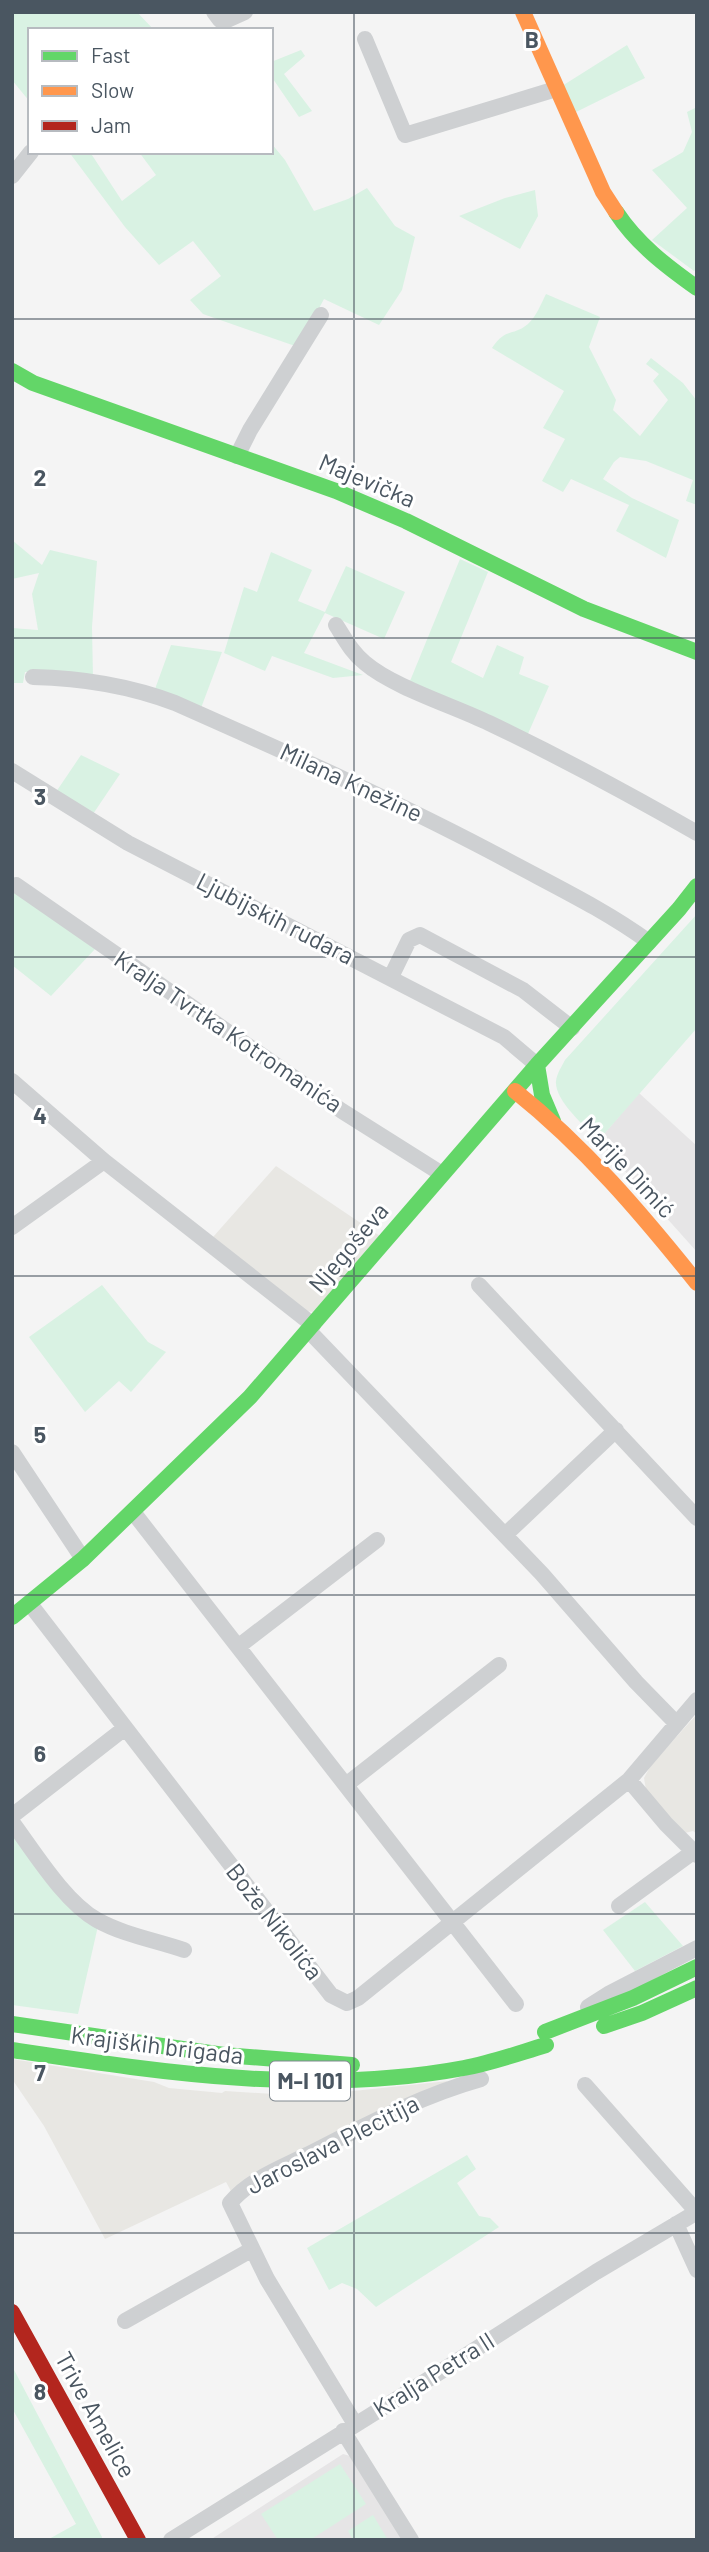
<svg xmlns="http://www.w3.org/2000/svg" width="709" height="2552" font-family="Barlow,sans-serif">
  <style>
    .commercial { fill: #e8e7e3 }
    .education { fill: #e6e5e6 }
    .green { fill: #d9f2e3 }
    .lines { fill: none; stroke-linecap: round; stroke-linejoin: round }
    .street { stroke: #ced0d2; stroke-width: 16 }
    .fast { stroke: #63d668; stroke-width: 16 }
    .slow { stroke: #ff974d; stroke-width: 16 }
    .jam { stroke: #b3261e; stroke-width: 16 }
    .grid { fill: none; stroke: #4a5661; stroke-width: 2; stroke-opacity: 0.55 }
    .labels { text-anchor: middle; stroke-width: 6; stroke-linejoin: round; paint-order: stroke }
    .shield { fill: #fff; stroke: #808990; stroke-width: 2 }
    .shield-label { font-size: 23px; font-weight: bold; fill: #4a5661 }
    .street-label { font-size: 24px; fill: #4a5661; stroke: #fff }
    .grid-label { font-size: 23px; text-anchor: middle; font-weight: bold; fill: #4a5661; stroke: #fff; stroke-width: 6; stroke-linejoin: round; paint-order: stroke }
  </style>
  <rect width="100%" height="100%" fill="#f4f4f4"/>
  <!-- commercial -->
  <path class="commercial" d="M 276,1166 L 380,1236 L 313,1312 L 306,1311 L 213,1237 Z
    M 697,1714 L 697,1834 L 693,1831 L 685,1833 L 682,1831 L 646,1790 L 644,1778 L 651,1765 Z
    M 12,2059 L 154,2082 L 169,2088 L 222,2093 L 225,2091 L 306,2096 L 448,2081 L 232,2193 L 226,2182 L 105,2239 L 44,2126 L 12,2079 Z"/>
  <!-- education -->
  <path class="education" d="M 639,1093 L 697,1146 L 697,1252 L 598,1141 Z
    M 343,2454 L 350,2456 L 403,2540 L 210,2540 Z"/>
  <!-- green -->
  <path class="green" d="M 12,12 L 137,12 L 154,30 L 30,30 L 30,102 L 12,80 Z
    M 627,45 L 645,78 L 574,113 L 562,86 Z
    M 301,50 L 305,56 L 284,74 L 312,111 L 299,117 L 271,76 L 271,62 Z
    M 697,107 L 697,268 L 694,271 L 652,240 L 687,208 L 652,170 L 683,152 L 692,132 L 687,112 Z
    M 271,143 L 285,160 L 314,211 L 348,199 L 367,188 L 395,226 L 415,237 L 402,290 L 379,325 L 324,299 L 298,347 L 203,314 L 190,300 L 221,276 L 193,241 L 159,265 L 125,227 L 69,152 L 90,152 L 122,201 L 156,175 L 139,152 L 271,152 Z
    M 535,190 L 538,216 L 520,249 L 459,216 L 505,198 Z
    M 546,294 L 600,317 L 589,347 L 616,400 L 613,410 L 640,436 L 668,400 L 653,381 L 659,374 L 646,364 L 651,358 L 683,383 L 697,401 L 697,505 L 686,501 L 693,480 L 646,461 L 620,457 L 614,462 L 603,479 L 632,498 L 679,520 L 666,558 L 616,531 L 629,505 L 571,479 L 563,492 L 542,481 L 565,439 L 543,428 L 564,391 L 492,348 C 506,327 512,337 528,324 C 536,317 541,304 546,294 Z
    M 12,540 L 42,565 L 50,550 L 97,561 L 92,627 L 93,678 L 71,674 L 25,672 L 23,683 L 12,683 L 12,628 L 38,630 L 32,594 L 39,573 L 12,579 Z
    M 271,552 L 312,570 L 298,601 L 325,612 L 346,566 L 405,592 L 384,639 L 325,613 L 304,653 L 363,675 L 333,678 L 272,656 L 265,671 L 224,653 L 244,587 L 257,592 Z
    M 460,559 L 488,572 L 451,662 L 483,678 L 497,645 L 524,657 L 519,674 L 549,686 L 527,736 L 410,681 Z
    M 171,645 L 222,652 L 201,708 L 155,689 Z
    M 81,755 L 120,774 L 93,814 L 56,792 Z
    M 12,889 L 95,949 L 51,996 L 12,965 Z
    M 697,914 L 697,1028 L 598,1141 C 586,1127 554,1100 556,1081 C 557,1073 562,1066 565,1060 Z
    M 102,1285 L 148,1342 L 166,1352 L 131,1392 L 119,1381 L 85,1412 L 29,1337 Z
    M 12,1834 L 98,1926 L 78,2014 L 12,2005 Z
    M 645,1902 L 683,1946 L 635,1971 L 603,1930 Z
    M 467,2155 L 476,2169 L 457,2183 L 479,2216 L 490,2218 L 499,2227 L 376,2307 L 357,2289 L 342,2283 L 329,2290 L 307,2248 Z
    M 12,2366 L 102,2537 L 101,2540 L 49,2539 L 76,2524 L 12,2408 Z
    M 340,2464 L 366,2504 L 310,2540 L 278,2540 L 261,2514 Z
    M 373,2515 L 388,2540 L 353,2540 L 348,2531 Z"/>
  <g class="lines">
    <!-- street -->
    <path class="street" d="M 214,12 L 220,20 L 225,21 L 245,12
      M 365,39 L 405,135 L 556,89
      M 12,176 L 31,152
      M 237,456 L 250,430 L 321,315
      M 336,625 C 345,639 352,653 365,663 C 393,687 454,706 489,723 C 560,757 629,794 697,833
      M 33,677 C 82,678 130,686 175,703 C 290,754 405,805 516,865 C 561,889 608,912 649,942
      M 12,771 L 128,843 L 504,1037 L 537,1065
      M 16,885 L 342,1111 L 442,1174
      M 391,977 L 409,940 L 420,935 L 523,990 L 572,1028
      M 12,1081 L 104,1161 L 313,1325
      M 12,1227 L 104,1161
      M 479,1285 L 697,1518
      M 308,1330 L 542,1574 L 636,1682 L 676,1723
      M 12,1452 L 83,1559
      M 133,1512 L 516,2004
      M 505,1535 L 616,1430
      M 30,1604 L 331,1995 L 347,2003 L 358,1998 L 629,1780 L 697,1700
      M 239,1646 L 377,1540
      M 629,1780 L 666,1824 L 697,1855
      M 347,1784 L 499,1665
      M 12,1816 L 125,1728
      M 12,1822 C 35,1853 64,1901 97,1920 C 124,1935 155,1940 184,1950
      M 619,1906 L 693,1852
      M 588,2007 L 610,1993 L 697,1948
      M 585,2085 L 697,2212
      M 676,2224 L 697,2270
      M 125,2321 L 251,2250
      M 355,2424 L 267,2279 L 230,2203 C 249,2180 281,2168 307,2155 C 364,2126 420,2096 481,2079
      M 343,2431 L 411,2540
      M 171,2540 L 440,2372 L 596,2272 L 697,2212"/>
    <!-- fast -->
    <path class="fast" d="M 616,212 C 637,244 666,266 697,288
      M 12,371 L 33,383 L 336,491 L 406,521 L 584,609 L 697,652
      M 537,1065 L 542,1095 L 553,1121
      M 12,1617 L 83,1559 L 250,1397 L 537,1065 L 679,909 L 697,886
      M 12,2024 L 224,2055 L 352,2065
      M 604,2026 L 642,2013 L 697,1988
      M 545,2032 L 633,1998 L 697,1967
      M 12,2050 C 160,2072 314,2096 464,2068 C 492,2063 519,2053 546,2045"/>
    <!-- slow -->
    <path class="slow" d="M 523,12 L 603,192 L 616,212
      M 515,1091 C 585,1147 641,1213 697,1283"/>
    <!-- jam -->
    <path class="jam" d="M 12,2312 L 138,2540"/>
  </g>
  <!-- grid -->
  <path class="grid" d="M 354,12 L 354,2540M 12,319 L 697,319M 12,638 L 697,638M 12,957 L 697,957M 12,1276 L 697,1276M 12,1595 L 697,1595M 12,1914 L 697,1914M 12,2233 L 697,2233"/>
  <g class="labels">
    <!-- shield labels -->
    <rect class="shield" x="270" y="2061.5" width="80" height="39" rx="5"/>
    <g class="shield-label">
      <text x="310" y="2089">M-I 101</text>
    </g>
    <!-- street labels -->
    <g class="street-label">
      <text transform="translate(367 481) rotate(23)" y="8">Majevička</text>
      <text transform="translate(351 783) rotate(25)" y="8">Milana Knežine</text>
      <text transform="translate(275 919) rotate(27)" y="8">Ljubijskih rudara</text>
      <text transform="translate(228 1032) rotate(34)" y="8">Kralja Tvrtka Kotromanića</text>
      <text transform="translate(627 1168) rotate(47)" y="8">Marije Dimić</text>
      <text transform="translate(349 1248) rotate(-50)" y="8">Njegoševa</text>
      <text transform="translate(274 1922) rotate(52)" y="8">Bože Nikolića</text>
      <text transform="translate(157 2046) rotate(7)" y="8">Krajiških brigada</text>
      <text transform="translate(333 2145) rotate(-27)" y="8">Jaroslava Plecitija</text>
      <text transform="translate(434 2375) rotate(-32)" y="8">Kralja Petra II</text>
      <text transform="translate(95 2415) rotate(61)" y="8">Trive Amelice</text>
    </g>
  </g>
  <g class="grid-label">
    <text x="532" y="48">B</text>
    <text x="40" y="486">2</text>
    <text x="40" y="805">3</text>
    <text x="40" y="1124">4</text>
    <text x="40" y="1443">5</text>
    <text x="40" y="1762">6</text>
    <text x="40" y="2081">7</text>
    <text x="40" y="2400">8</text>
  </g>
  <!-- border -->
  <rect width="709" height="2552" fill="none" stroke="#4a5661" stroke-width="28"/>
  <!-- legend -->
  <rect x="28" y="28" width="245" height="126" fill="#ffffff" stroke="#b7bbc0" stroke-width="2"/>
  <rect x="42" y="51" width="35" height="10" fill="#63d668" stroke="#b7bbc0" stroke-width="2"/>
  <text x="91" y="63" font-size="21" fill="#4a5661">Fast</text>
  <rect x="42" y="86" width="35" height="10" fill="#ff974d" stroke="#b7bbc0" stroke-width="2"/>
  <text x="91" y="98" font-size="21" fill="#4a5661">Slow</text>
  <rect x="42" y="121" width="35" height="10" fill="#b3261e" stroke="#b7bbc0" stroke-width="2"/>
  <text x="91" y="133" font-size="21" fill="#4a5661">Jam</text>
</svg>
